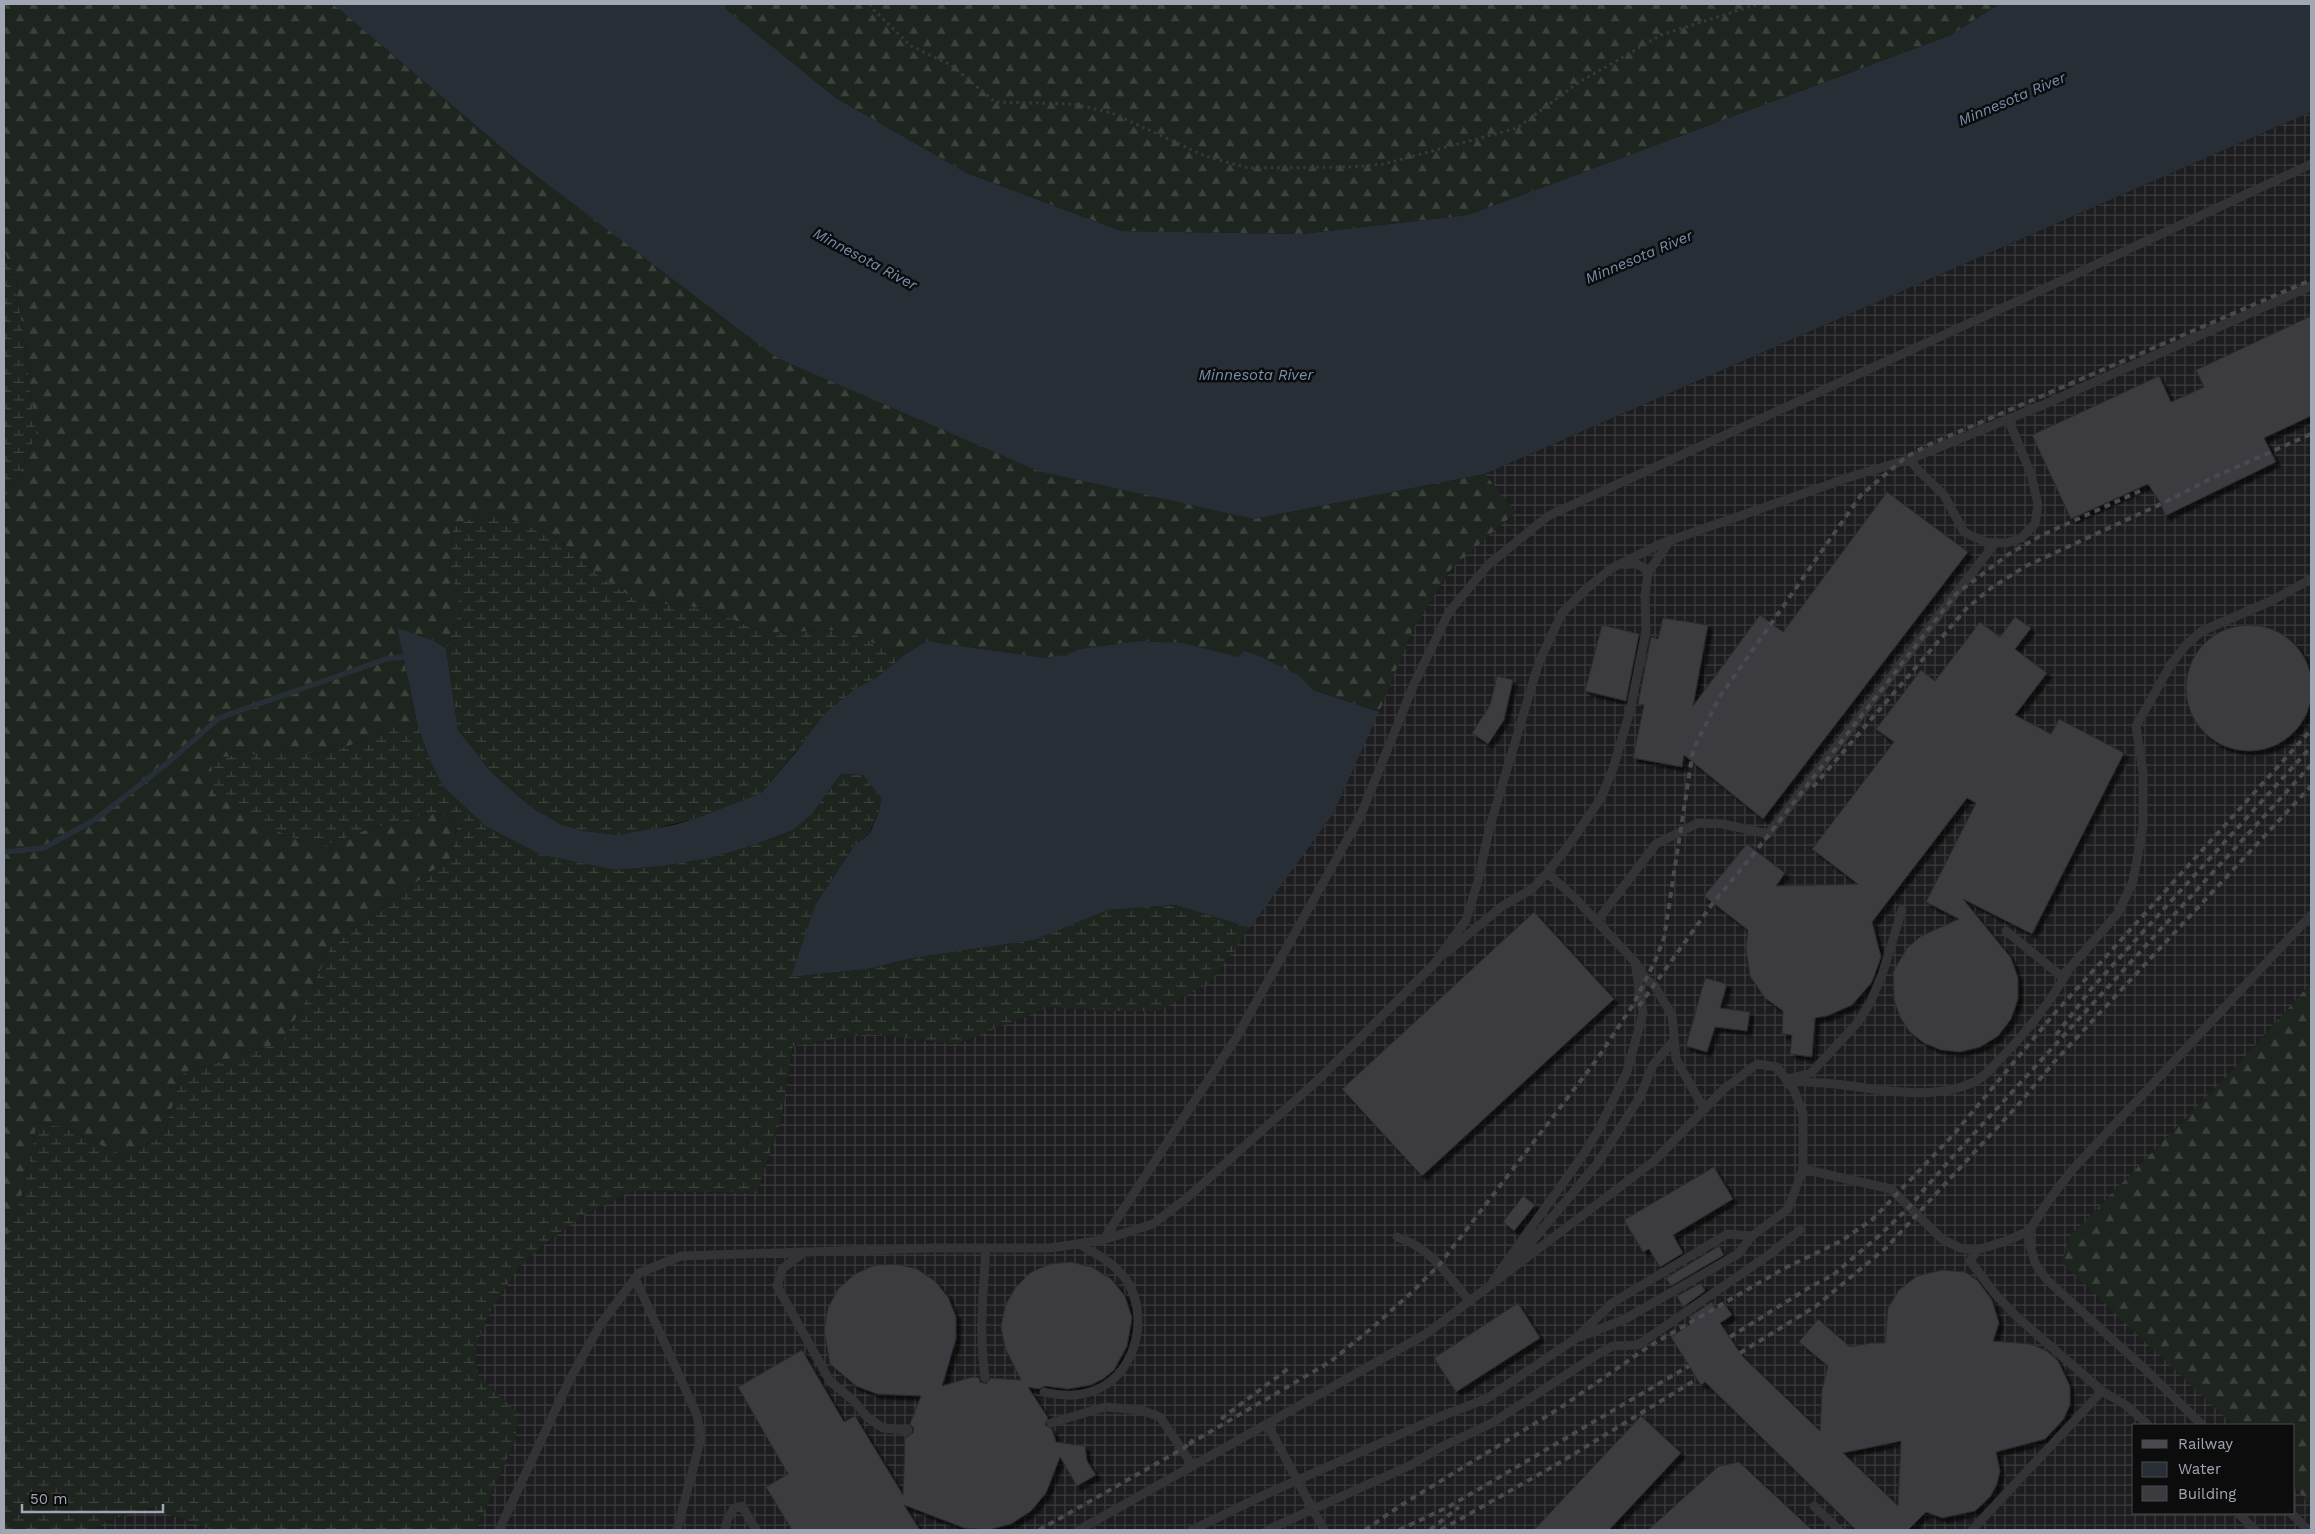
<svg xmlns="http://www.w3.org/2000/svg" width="2315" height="1534" font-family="'Work Sans',sans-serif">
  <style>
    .industrial { fill: url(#industrial-grid) }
    .forest { fill: url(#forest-firs) }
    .wetland { fill: url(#wetland-marsh) }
    .water { fill: #272e36 }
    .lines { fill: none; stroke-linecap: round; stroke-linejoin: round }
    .stream { stroke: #272e36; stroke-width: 5.5 }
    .building { fill: #3a3a3f; stroke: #2b2a2e; fill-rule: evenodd; filter: url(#shadow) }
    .path { stroke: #37393e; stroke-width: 3; stroke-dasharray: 2.5 4; stroke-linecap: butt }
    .lane { stroke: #323237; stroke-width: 9 }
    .rail { stroke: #484a50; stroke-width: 4; stroke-dasharray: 6 5; stroke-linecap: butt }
    .labels { text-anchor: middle; stroke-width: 5; stroke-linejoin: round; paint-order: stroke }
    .water-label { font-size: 15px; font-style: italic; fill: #7791b0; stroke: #0c0c0d }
  </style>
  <defs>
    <pattern id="industrial-grid" width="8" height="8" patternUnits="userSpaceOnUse" patternTransform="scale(1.25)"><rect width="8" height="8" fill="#1d1d1f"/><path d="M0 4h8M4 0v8" fill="none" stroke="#3b3b3d"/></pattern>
    <pattern id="forest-firs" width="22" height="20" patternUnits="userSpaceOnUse" patternTransform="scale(1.25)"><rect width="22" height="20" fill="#1d251e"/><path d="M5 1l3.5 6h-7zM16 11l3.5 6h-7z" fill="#3b423c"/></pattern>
    <pattern id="wetland-marsh" width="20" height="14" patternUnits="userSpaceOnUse" patternTransform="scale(1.25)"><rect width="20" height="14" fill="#1d251e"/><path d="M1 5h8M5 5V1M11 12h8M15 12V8" fill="none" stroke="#3b423c"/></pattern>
    <filter id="shadow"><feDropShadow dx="4.5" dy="4.5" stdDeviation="1" flood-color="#0009"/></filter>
  </defs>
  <rect width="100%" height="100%" fill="#111112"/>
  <!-- industrial -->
  <path class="industrial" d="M 2311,112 L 2311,983 L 2229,1074 L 2069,1237 L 2207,1399 L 2233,1425 L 2134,1425 L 2134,1513 L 2294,1513 L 2294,1487 L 2311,1505 L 2311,1530 L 476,1530 L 515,1441 L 519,1414 L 478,1375 L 475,1348 L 492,1308 L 519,1267 L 547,1242 L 581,1217 L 632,1191 L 757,1193 L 781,1119 L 793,1046 L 868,1034 L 958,1044 L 1049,1007 L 1103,1011 L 1159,1011 L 1333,814 L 1413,629 L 1452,568 L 1516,512 L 1485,474 Z
    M 150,1508 L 213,1530 L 93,1530 L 107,1521 Z"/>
  <!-- forest -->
  <path class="forest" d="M 4,4 L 333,4 L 522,165 L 1254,519 L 1485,474 L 1516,512 L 1452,568 L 1413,629 L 1379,712 L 1313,690 L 1300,676 L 1184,643 L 1139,641 L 1079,649 L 1064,657 L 1058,655 L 1047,658 L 926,641 L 903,656 L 843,630 L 765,633 L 705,608 L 637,601 L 598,575 L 556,537 L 492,512 L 453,525 L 450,568 L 460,610 L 446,648 L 432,640 L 397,629 L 418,727 L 388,727 L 363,741 L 324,754 L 282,751 L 321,847 L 366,830 L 435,812 L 458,822 L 451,858 L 402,892 L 331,947 L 308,997 L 282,1042 L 182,1074 L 164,1135 L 123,1156 L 65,1128 L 37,1122 C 30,1164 22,1206 4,1244 L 4,497 L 17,482 L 36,434 L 16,281 L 4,251 Z
    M 720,4 L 1999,4 L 1951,35 L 1468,215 L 1302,234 L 1121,231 L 967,173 L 836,98 Z
    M 2311,983 L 2311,1505 L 2294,1487 L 2294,1425 L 2233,1425 L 2062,1263 L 2069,1237 L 2229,1074 Z"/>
  <!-- wetland -->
  <path class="wetland" d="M 4,251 L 16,281 L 36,434 L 17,482 L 4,497 Z
    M 492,512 L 556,537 L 598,575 L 637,601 L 705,608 L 765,633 L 844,630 L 903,656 L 876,678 L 856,688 L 810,734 L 761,793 L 697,818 L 645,831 L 618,835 L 584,831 L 560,824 L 531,807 L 492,773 L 458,730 L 446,648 L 460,610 L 450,568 L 453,525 Z
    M 388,727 L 418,727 L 430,760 L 442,785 L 594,865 L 616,870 L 662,866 L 710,858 L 745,848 L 793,830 L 811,814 L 841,774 L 863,775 L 881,798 L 879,812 L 869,833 L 854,846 L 815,905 L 792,977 L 868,969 L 913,958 L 1035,940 L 1108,910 L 1176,905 L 1250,928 L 1211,982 L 1159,1011 L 1103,1011 L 1049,1007 L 958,1044 L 868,1034 L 793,1046 L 781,1119 L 757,1193 L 632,1191 L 581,1217 L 547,1242 L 519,1267 L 492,1308 L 475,1348 L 478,1375 L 519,1414 L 515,1441 L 476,1530 L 213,1530 L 150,1508 L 107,1521 L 93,1530 L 4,1530 L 4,1244 C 22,1206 30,1164 37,1122 L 65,1128 L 123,1156 L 164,1135 L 182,1074 L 282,1042 L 308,997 L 331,947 L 402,892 L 451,858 L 458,822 L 435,812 L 366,830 L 321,847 L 264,827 L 213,793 L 211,758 L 282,751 L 324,754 L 363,741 Z"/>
  <!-- water -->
  <path class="water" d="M 333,4 L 720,4 L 836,98 L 967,173 L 1121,231 L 1302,234 L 1468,215 L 1951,35 L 1999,4 L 2311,4 L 2311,112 L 1485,474 L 1254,519 L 1038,471 L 777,358 L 522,165 Z
    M 397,628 L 432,640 L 446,648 L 458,730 L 492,773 L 531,807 L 560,824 L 584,831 L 618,835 L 674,825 L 697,818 L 761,793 L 796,752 L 824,714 L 856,688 L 876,678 L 903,656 L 926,641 L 1047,658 L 1058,655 L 1064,656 L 1079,649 L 1139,641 L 1184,643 L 1238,657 L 1244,651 L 1257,655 L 1300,676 L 1313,690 L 1379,712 L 1333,814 L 1250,928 L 1176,905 L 1108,910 L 1035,940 L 913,958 L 868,969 L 791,977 L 815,905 L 854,846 L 870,833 L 879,812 L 881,798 L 863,775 L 841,774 L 811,815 L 793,830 L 745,848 L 710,858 L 662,866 L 616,870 L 542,855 L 485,826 L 442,785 L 430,760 L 418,727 Z"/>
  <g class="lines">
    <!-- stream -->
    <path class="stream" d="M 4,852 L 44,848 L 96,819 L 170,761 L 219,718 L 386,659 L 403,657"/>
  </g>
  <!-- building -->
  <path class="building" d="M 2311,316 L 2311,416 L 2264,438 L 2276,462 L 2165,516 L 2161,504 L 2148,484 L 2071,519 L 2032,435 L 2159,376 L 2171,402 L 2204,387 L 2196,370 Z
    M 1887,492 L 1968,552 L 1763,819 L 1684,755 L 1682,767 L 1633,758 L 1644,705 L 1638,704 L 1651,637 L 1658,639 L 1663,618 L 1708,625 L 1693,706 L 1760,615 L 1783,632 Z
    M 2015,617 L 2031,628 L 2015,649 L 2047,673 L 2015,715 L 2051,734 L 2059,719 L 2124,753 L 2032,934 L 1963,899 L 2011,958 L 2018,978 L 2018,999 L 2011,1019 L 1998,1036 L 1980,1047 L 1960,1052 L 1941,1050 L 1924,1043 L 1910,1032 L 1900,1017 L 1894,1000 L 1893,972 L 1907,948 L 1921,936 L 1959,919 L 1926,902 L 1976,803 L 1967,798 L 1872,922 L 1881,957 L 1872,982 L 1852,1005 L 1827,1016 L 1815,1018 L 1812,1057 L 1790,1054 L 1792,1035 L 1782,1034 L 1783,1011 L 1765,998 L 1750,976 L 1746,949 L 1748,930 L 1704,896 L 1747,844 L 1785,873 L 1776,886 L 1858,884 L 1812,849 L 1894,742 L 1876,729 L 1921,670 L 1935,681 L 1980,622 L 2000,637 Z
    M 1602,625 L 1639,634 L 1626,701 L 1585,691 Z
    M2186 688a63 63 0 1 1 126 0a63 63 0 1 1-126 0Z
    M 1497,676 L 1513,680 L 1504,720 L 1488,744 L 1472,733 L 1490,705 Z
    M 1534,912 L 1614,999 L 1422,1176 L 1342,1089 Z
    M 1705,978 L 1727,984 L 1720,1008 L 1750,1012 L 1747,1031 L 1715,1027 L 1707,1052 L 1686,1046 Z
    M 1714,1167 L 1733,1199 L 1673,1235 L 1683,1253 L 1660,1267 L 1649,1249 L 1643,1252 L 1624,1220 Z
    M 1523,1196 L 1535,1205 L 1514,1231 L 1503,1222 Z
    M 1719,1246 L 1724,1255 L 1671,1286 L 1666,1278 Z
    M 1071,1262 L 1092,1267 L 1111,1279 L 1125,1296 L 1132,1318 L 1127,1346 L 1114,1370 L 1103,1379 L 1091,1385 L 1068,1389 L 1045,1386 L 1039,1389 L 1028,1387 L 1048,1418 L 1045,1425 L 1052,1429 L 1056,1442 L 1085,1446 L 1087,1461 L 1096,1475 L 1077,1486 L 1060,1457 L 1046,1493 L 1031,1511 L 1011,1524 L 988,1530 L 964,1528 L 904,1505 L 920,1530 L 792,1530 L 766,1487 L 788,1474 L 738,1387 L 802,1350 L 844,1422 L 855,1416 L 903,1495 L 905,1438 L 913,1433 L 914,1428 L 910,1424 L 921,1396 L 877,1394 L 856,1386 L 830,1364 L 824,1330 L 828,1308 L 838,1289 L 855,1274 L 875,1265 L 896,1264 L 917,1269 L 935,1281 L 948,1297 L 956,1317 L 956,1339 L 942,1386 L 972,1377 L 979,1378 L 980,1382 L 986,1384 L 991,1378 L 1021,1380 L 1005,1348 L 1001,1327 L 1005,1306 L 1015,1288 L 1030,1273 L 1049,1264 Z
    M 1942,1270 L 1965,1272 L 1978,1281 L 1992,1300 L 1999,1323 L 1993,1341 L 2031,1344 L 2047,1351 L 2058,1361 L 2070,1386 L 2070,1405 L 2063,1420 L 2045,1439 L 1996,1452 L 2000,1471 L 1997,1484 L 1990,1497 L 1975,1511 L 1942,1518 L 1926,1512 L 1908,1530 L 1856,1530 L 1705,1382 L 1701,1385 L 1671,1337 L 1692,1323 L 1689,1317 L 1712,1302 L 1715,1308 L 1724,1303 L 1732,1315 L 1720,1323 L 1743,1357 L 1820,1431 L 1822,1390 L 1828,1366 L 1799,1342 L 1818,1319 L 1850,1347 L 1870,1343 L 1885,1343 L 1888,1308 L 1899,1290 L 1917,1276 ZM 1901,1441 L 1898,1506 L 1843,1453 Z
    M 1701,1283 L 1705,1291 L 1683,1307 L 1677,1296 Z
    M 1518,1303 L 1540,1338 L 1456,1392 L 1434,1358 Z
    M 1641,1416 L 1681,1453 L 1609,1530 L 1534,1530 Z
    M 1739,1462 L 1812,1530 L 1648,1530 L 1719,1466 Z"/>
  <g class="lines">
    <!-- path -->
    <path class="path" d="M 870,4 L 874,10 L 911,46 L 951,65 L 995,102 L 1074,104 L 1112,113 L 1205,156 L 1248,168 L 1350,167 L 1384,164 L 1517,128 L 1578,83 L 1661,35 L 1758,4"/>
    <!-- lane -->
    <path class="lane" d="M 1910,459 L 1918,470 L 1944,495 L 1964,532 L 1985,542 L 2006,543 L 2021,538 L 2035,524 L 2038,505 L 2031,474 L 2008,419
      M 1625,565 C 1636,562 1641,564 1648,573
      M 1547,873 L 1573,896 L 1635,962 L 1646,979 L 1654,985 L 1672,1015 L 1676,1059 L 1704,1109
      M 1597,921 L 1656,844 L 1698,823 L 1723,824 L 1768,834 L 1996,542
      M 2006,931 L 2061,976 L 2068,970 L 2118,913 L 2133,881 L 2143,827 L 2143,772 L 2136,726 L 2171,664 L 2186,645 L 2202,631 L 2271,601 L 2311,579
      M 1446,953 L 1501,907 L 1532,889 L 1547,873 L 1571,842 L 1601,798 L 1613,769 L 1630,711 L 1646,631 L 1645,596 L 1648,573 L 1671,539
      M 1791,1078 L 1811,1073 L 1858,1022 L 1870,1003 L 1882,975 L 1902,910
      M 1786,1080 C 1805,1083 1824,1082 1843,1085 C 1885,1090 1934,1101 1974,1082 C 1983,1078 1991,1069 1997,1062 C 2025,1035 2047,1006 2067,973
      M 1803,1169 L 1891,1189 L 1942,1239 L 1960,1248 L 1977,1250 L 2006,1241 L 2029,1231
      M 1397,1237 C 1430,1247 1449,1276 1470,1302
      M 1103,1240 L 1153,1224 L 1188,1197 L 1320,1078 L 1435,963 L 1466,920 L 1478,881 L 1490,826 L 1539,662 L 1562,613 L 1586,589 L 1612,568 L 1660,544 L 1853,476 L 1910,459 L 2043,405 L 2311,286
      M 1977,1250 L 1970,1261 L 1996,1295 L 2017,1317 L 2102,1391 L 2127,1406 L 2148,1425
      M 803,1253 L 782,1269 L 777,1286 L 830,1381 L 854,1401 L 867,1417 L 883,1428 L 908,1430
      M 1512,1265 L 1597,1164 L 1640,1097 L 1653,1065 L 1674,1040
      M 635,1278 L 697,1415 L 701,1438 L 677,1530
      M 1493,1281 L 1583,1155 L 1598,1131 L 1627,1072 L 1643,1013 L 1635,962
      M 1580,1337 L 1625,1319 L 1738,1254 L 1752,1236
      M 985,1378 C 979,1334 983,1292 986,1248
      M 1044,1392 C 1060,1396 1076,1397 1093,1391 C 1133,1377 1148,1325 1131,1288 C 1121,1267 1099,1255 1079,1244
      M 1051,1423 L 1105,1407 L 1141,1410 L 1160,1417 L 1193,1466
      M 1267,1424 L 1324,1530
      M 2202,1425 L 2145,1369 L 2047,1280 L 2035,1263 L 2030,1245 L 2029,1231 L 2049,1200 L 2072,1170 L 2311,915
      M 1814,1506 L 1839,1530
      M 2238,1513 L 2255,1530
      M 2291,1513 L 2308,1530
      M 499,1530 L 569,1381 L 600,1325 L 639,1273 L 681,1256 L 932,1248 L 1051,1248 L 1103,1240 L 1236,1038 L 1360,817 L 1414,684 L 1449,612 L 1488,565 L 1548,516 L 2020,300 L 2311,164
      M 725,1530 L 727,1520 L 734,1508 L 742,1506 L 756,1530
      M 1079,1530 L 1426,1334 L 1654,1161 L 1724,1089 L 1757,1064 L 1777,1067 L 1794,1090 L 1803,1113 L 1803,1169 L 1788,1209 L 1752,1236 L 1727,1234 L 1612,1303 L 1575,1339 L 1486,1399 L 1439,1417 L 1262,1496 L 1192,1530
      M 1267,1530 L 1411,1465 L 1439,1448 L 1492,1423 L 1598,1354 L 1613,1346 L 1638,1345 L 1770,1254 L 1800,1230
      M 1972,1530 L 2102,1391"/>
    <!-- rail -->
    <path class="rail" d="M 1813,787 L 1966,609 L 1991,588 L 2026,566 L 2161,504 L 2212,478 L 2311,434
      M 1639,1006 L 1713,903 L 1756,851 L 1956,594 L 2009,554 L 2040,536 L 2142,490
      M 2056,1035 L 2092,988 L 2311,747
      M 1730,1337 L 1810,1287 L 1833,1275 L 1880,1235 L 1909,1207 L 1948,1162 L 2311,765
      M 1740,1353 L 1816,1306 L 1887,1247 L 2017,1106 L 2055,1061 L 2311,786
      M 1221,1419 L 1289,1368
      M 1189,1444 L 1330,1362 L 1373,1327 L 1412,1292 L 1440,1264 L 1595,1062 L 1633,1005 L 1655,961 L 1664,938 L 1693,750 L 1719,698 L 1861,495 L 1906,457 L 1928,445 L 2311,280
      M 1039,1530 L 1184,1448 L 1193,1440
      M 1365,1530 L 1403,1504 L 1560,1408 L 1648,1347 L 1783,1269 L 1841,1241 L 1873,1219 L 1954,1134 L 2054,1014 L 2311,730
      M 1399,1530 L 1450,1506 L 1689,1366
      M 1430,1530 L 1459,1507
      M 1441,1530 L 1559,1463 L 1697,1379"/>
  </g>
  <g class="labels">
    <!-- water labels -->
    <g class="water-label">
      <text transform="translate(2012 99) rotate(-23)" y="5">Minnesota River</text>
      <text transform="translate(1639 257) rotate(-23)" y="5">Minnesota River</text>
      <text transform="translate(865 259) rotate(28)" y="5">Minnesota River</text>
      <text x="1256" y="380">Minnesota River</text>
    </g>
  </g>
  <!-- border -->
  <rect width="2315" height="1534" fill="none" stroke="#a1a6b3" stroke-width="10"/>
  <!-- legend -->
  <rect x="2132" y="1424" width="162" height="90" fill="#0c0c0d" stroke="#484a4f"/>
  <rect x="2142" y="1440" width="25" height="8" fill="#484a50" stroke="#484a4f"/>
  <text x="2178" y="1449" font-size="15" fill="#a1a6b3">Railway</text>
  <rect x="2142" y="1462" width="25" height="15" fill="#272e36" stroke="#484a4f"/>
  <text x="2178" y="1474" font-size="15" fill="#a1a6b3">Water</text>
  <rect x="2142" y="1486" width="25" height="15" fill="#3a3a3f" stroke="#484a4f"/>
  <text x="2178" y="1499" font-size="15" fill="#a1a6b3">Building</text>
  <!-- scale -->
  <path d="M22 1504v8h141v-8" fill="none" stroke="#a1a6b3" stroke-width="2.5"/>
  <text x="30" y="1504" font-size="15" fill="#a1a6b3" stroke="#0c0c0d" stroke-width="4" paint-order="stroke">50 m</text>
</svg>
